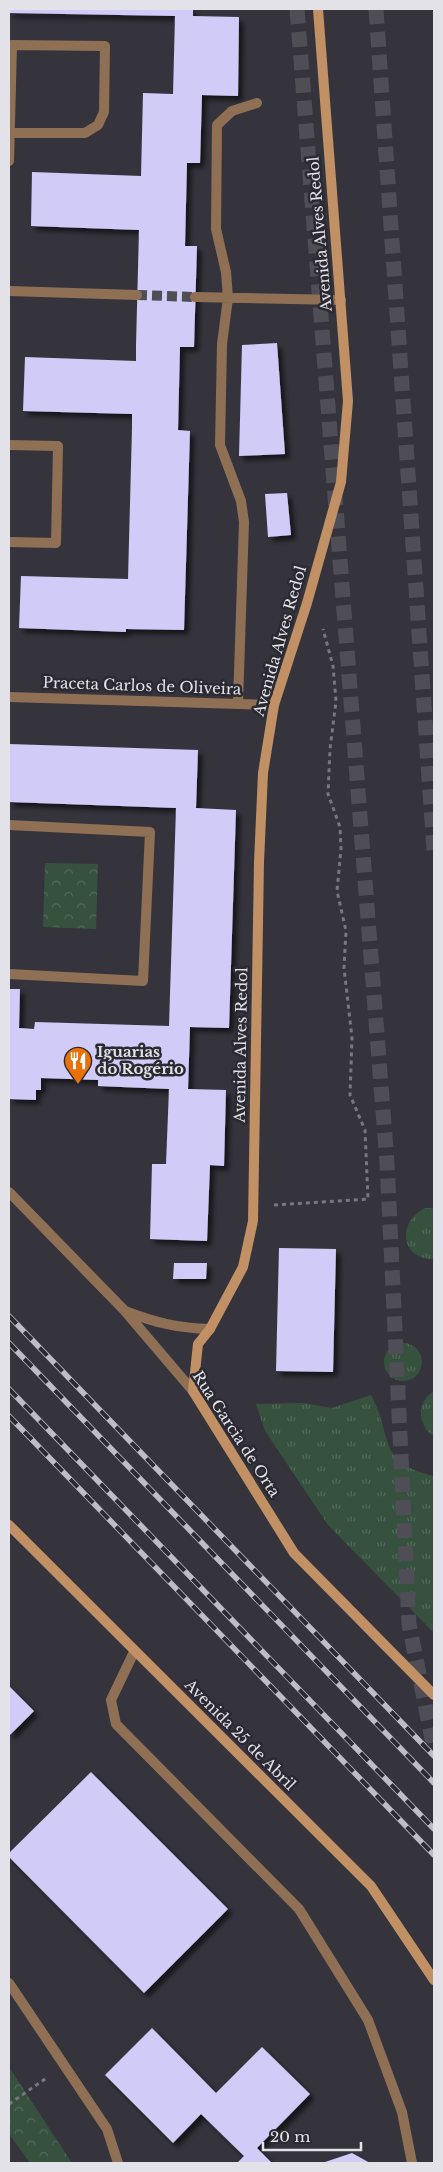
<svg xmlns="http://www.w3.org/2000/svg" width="443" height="2172" font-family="'Libre Baskerville',serif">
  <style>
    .grass { fill: url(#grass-tufts) }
    .park { fill: url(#park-crowns) }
    .building { fill: #d1cbf8; filter: url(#shadow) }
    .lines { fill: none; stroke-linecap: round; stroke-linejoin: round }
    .street-tunnel { stroke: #4f4e57; stroke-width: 10; stroke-dasharray: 10 5; stroke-linecap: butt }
    .highway-tunnel { stroke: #4f4e57; stroke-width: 15; stroke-dasharray: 15 8; stroke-linecap: butt }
    .path { stroke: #78777f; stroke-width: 3; stroke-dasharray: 4 4; stroke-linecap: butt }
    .lane { stroke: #8f7055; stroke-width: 10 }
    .street { stroke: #8f7055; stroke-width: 10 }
    .secondary { stroke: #c29065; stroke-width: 10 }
    .rail-casing { stroke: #bdbdc3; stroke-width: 5.5 }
    .rail { stroke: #2b2a33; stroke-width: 4; stroke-dasharray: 11; stroke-linecap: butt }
    .labels { text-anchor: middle; stroke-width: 5; stroke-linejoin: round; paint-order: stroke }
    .street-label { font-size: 15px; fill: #e2e2e8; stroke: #2b2a33 }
    .poi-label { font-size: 15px; font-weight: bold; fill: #e2e2e8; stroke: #2b2a33; text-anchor: start }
  </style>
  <defs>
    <pattern id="grass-tufts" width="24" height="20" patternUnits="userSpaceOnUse" patternTransform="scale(1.25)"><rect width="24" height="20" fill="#36513e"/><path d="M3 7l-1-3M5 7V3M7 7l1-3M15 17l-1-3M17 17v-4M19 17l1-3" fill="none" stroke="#536a5a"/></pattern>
    <pattern id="park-crowns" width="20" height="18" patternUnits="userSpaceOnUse" patternTransform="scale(1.25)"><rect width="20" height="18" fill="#36513e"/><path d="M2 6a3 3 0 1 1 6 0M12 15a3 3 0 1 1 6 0" fill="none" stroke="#536a5a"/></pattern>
    <filter id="shadow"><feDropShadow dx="4.5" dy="4.5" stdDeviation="2.5" flood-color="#0009"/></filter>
  </defs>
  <rect width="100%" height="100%" fill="#35343d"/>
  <!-- grass -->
  <path class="grass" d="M 425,1208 L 434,1208 L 434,1259 C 401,1260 396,1223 425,1208 Z
    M384 1362a19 19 0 1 1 38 0a19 19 0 1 1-38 0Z
    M 434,1391 L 434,1436 C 417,1425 416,1402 434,1391 Z
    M 371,1395 C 394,1437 375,1462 434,1476 L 434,1633 L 328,1525 L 265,1431 L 256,1404 L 303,1403 L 332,1408 Z"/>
  <!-- park -->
  <path class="park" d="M 45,863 L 98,864 L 96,929 L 43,927 Z
    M 9,2067 L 72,2163 L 30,2163 L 9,2134 Z"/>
  <!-- building -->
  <path class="building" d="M 9,9 L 193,9 L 193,16 L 239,17 L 238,96 L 202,95 L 200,163 L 187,163 L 185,246 L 197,246 L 194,347 L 180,347 L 178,430 L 190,431 L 184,630 L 126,629 L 126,632 L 19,628 L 21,576 L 128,579 L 132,428 L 132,414 L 23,411 L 25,357 L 136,361 L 136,346 L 139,230 L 31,226 L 32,172 L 141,176 L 143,93 L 173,94 L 175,16 L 9,13 Z
    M 277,343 L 285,454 L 239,456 L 242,345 Z
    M 287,493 L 291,535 L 268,537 L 265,494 Z
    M 9,744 L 198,750 L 196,808 L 236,810 L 229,1028 L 190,1027 L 188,1089 L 226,1090 L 224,1166 L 210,1165 L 207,1241 L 150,1239 L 152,1164 L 166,1164 L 169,1089 L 98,1086 L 98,1080 L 41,1078 L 41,1090 L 36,1090 L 36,1100 L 9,1099 L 9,989 L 20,989 L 19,1028 L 34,1029 L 35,1022 L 169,1026 L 176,808 L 9,802 Z
    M 279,1248 L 336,1249 L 333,1372 L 276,1371 Z
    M 174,1263 L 207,1263 L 206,1279 L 173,1279 Z
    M 9,1686 L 34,1711 L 9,1736 Z
    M 91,1772 L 228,1909 L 144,1993 L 9,1857 L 9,1853 Z
    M 152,2028 L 216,2093 L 262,2047 L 310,2094 L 257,2148 L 272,2163 L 237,2163 L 244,2156 L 201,2114 L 173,2143 L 105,2075 Z
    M 352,2153 L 370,2163 L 322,2163 Z"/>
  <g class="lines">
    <!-- street-tunnel -->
    <path class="street-tunnel" d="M 137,295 L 195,297"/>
    <!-- highway-tunnel -->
    <path class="highway-tunnel" d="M 297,9 L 387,1162 L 409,1624 L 434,1749
      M 376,9 L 434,850"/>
    <!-- path -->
    <path class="path" d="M 274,1205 L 368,1199 L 365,1130 L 350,1095 L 352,1038 L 344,968 L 346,931 L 337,891 L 341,849 L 340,827 L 328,794 L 330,749 L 336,701 L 333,666 L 323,629
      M 9,2104 L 48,2077"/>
    <!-- lane -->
    <path class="lane" d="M 9,445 L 58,446 L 56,543 L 9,542"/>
    <!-- street -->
    <path class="street" d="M 9,161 L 12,45 L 105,46 L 104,112 L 98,125 L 85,133 L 10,133
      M 9,291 L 137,295
      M 195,297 L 341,300
      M 9,697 L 274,705
      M 238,703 L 244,522 L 241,501 L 220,445 L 222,344 L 228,298 L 226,272 L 216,229 L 217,125 L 232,111 L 257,103
      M 9,825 L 150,832 L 143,981 L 9,974
      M 9,1192 L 124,1310 L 193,1391
      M 125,1311 C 156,1323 178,1328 210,1329
      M 134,1652 L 111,1700 L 116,1724 L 299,1909 L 368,2020 L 402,2112 L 412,2163
      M 9,1983 L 107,2129 L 118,2163"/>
    <!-- secondary -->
    <path class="secondary" d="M 318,9 L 348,401 L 341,482 L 307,603 L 274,705 L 263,773 L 259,862 L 253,1221 L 243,1267 L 210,1329 L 198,1344 L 193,1391 L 294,1553 L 434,1695
      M 9,1525 L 371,1886 L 434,1980"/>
    <defs>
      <path id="rail" d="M 9,1316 L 434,1756
        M 9,1343 L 434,1783
        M 9,1389 L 434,1829
        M 9,1416 L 434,1855"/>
    </defs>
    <!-- rail casing -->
    <use href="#rail" class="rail-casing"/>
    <!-- rail -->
    <use href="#rail" class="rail"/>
  </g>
  <!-- icons -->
  <defs>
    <symbol id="restaurant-pin" viewBox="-11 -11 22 30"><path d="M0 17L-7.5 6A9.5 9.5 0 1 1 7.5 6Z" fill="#e8710a" stroke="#2b2a33"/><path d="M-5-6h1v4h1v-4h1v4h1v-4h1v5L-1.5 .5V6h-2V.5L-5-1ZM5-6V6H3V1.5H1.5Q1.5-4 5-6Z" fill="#fff"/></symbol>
  </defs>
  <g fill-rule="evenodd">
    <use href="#restaurant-pin" x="62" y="1045" width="32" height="43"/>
  </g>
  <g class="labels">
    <!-- street labels -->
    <g class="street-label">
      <text transform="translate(320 234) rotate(-95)" y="5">Avenida Alves Redol</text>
      <text transform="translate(280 641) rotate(-74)" y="5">Avenida Alves Redol</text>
      <text transform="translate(142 686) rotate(2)" y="5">Praceta Carlos de Oliveira</text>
      <text transform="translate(241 1045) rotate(-89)" y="5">Avenida Alves Redol</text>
      <text transform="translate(236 1434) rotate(57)" y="5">Rua Garcia de Orta</text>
      <text transform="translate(240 1735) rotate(45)" y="5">Avenida 25 de Abril</text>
    </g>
    <!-- poi labels -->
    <g class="poi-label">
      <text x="97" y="1057">Iguarias<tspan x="97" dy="17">do Rogério</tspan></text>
    </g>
  </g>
  <!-- border -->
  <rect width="443" height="2172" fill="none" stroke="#e2e2e8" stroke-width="20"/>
  <!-- scale -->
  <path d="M263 2142v8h98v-8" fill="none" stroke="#e2e2e8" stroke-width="2.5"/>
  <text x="270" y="2142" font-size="15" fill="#e2e2e8" stroke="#2b2a33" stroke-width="4" paint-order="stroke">20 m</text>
</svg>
